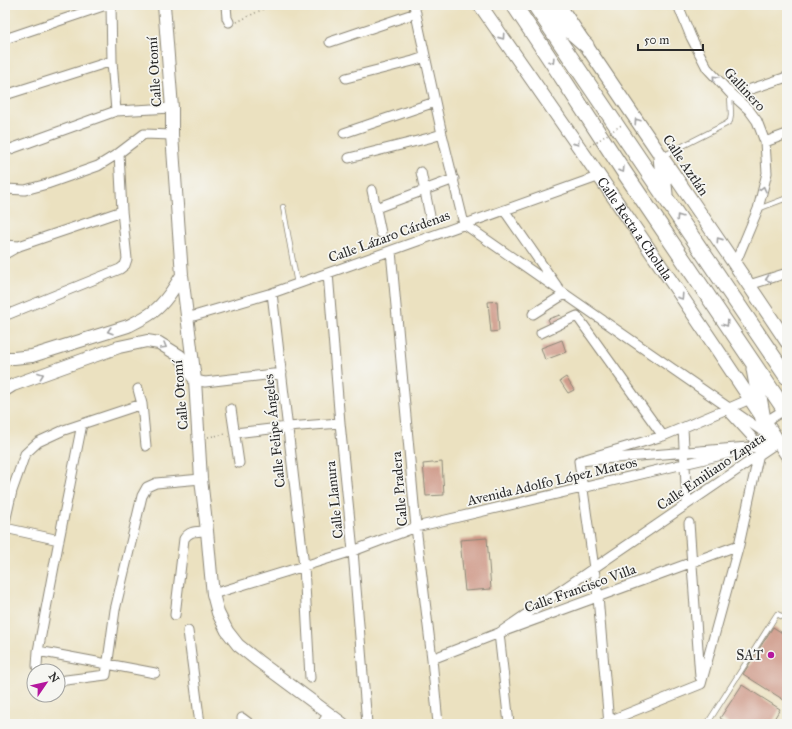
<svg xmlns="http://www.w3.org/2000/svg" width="792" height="729" font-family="'IM FELL Great Primer',serif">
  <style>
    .building { fill: #ce9786 }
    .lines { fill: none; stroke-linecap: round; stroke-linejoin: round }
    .service-casing { stroke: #8b8676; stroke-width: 6 }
    .minor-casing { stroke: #8b8676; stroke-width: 11 }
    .tertiary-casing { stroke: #8b8676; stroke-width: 14 }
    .secondary-casing { stroke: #8b8676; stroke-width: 15 }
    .primary-casing { stroke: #8b8676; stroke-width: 17 }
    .path { stroke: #8b8676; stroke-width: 1.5; stroke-dasharray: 1 3; stroke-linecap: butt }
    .service { stroke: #fff; stroke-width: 4.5 }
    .minor { stroke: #fff; stroke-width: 9 }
    .tertiary { stroke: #fff; stroke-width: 12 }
    .secondary { stroke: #fff; stroke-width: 13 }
    .primary { stroke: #fff; stroke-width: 15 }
    .path-bridge { stroke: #8b8676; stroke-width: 1.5; stroke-dasharray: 1 3; stroke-linecap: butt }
    .oneway { stroke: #a0a0a0 }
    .poi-dot { fill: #b5179e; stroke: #f6f6f2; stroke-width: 1.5 }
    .labels { text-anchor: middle; stroke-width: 3.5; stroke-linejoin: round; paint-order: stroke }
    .street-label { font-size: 14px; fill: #2b2b2b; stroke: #f6f6f2 }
    .poi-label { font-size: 14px; fill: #2b2b2b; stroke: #f6f6f2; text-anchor: end }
  </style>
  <rect width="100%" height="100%" fill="#f6f6f2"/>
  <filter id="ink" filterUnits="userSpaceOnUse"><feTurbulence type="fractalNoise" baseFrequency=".025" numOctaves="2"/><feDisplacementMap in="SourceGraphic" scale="8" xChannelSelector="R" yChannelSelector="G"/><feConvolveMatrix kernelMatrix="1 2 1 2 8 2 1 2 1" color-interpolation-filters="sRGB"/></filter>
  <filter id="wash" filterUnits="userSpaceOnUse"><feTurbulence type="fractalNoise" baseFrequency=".012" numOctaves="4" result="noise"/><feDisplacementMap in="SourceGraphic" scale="16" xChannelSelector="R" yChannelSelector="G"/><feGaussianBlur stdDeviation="0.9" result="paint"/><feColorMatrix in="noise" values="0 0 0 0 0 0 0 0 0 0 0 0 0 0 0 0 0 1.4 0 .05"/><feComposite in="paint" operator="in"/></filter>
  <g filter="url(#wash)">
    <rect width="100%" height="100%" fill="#ebe1c0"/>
    <g id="blocks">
      <!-- building -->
      <path class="building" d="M 497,301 L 499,331 L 491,332 L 488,302 Z
        M 560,315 L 563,321 L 551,326 L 548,319 Z
        M 562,340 L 566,352 L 545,360 L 541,348 Z
        M 566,377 L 574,390 L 568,393 L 560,381 Z
        M 442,462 L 444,495 L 426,496 L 423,464 Z
        M 487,538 L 491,589 L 465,591 L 460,540 Z
        M 773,627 L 787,636 L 787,702 L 743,674 Z
        M 742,685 L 780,709 L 771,724 L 729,724 L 720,718 Z"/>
    </g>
  </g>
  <g filter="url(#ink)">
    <use href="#blocks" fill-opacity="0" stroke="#8b8676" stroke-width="1"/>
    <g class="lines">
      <defs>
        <path id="service" d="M 663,156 L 726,124 L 730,121 L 731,115 L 730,95
          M 283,207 L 297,284
          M 758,209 L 787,198
          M 707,724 L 777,614 L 787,619"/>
        <path id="minor" d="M 111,5 L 112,61 L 116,111
          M 226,5 L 227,18 L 229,22
          M 414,5 L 442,134 L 464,224 L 778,442 L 499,633 L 509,724
          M 678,5 L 691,37 L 707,68 L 730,93 L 749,110 L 757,121 L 765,142 L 767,173 L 758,209 L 735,264
          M 5,39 L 106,5
          M 330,42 L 416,13
          M 346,78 L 413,61 L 425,57
          M 751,89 L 787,77
          M 5,95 L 112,61
          M 344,133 L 435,102
          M 765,142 L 787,134
          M 5,151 L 116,111 L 172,108
          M 349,158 L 429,138 L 442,134
          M 421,172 L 430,216
          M 5,189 L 25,190 L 47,184 L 98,166 L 119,153 L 144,134 L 172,135
          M 372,190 L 381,233
          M 376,208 L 454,179
          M 504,210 L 563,295 L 533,314
          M 5,245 L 19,246 L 122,211
          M 391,251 L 416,527 L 432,659 L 438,724
          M 5,254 L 19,246
          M 328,273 L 340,423 L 353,551 L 367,724
          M 749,285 L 787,273
          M 272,293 L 304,566 L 310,678
          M 5,314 L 9,314 L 120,269 L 125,265 L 127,259 L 122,211 L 119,153
          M 187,318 L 272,293 L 600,176
          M 541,333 L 577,316 L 663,436
          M 195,380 L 205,382 L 282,373
          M 138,389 L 142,404 L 146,446
          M 231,409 L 239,463
          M 730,413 L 760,446
          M 764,427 L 765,422 L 784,410
          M 683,428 L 687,504
          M 235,433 L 288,427 L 340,423
          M 579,461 L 598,597 L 609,724
          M 5,522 L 12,491 L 25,454 L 38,442 L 64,430 L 142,404
          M 689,523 L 700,677
          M 5,528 L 59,540
          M 213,594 L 353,551 L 416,527 L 760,446 L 778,442 L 761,444 L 760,446 L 579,461 L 663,436 L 727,409 L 750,399
          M 175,615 L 184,539 C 190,530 196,532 207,531
          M 188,631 L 200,724
          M 38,651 L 155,673
          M 432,659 L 499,633 L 739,545
          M 38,671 L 37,666 L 38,651 L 59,540 L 82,424
          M 58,681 L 106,675 L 115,610 L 142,496 L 147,487 L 156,483 L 201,479
          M 701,684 L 739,545 L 759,453
          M 242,718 L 250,724
          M 604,723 L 701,684
          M 322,724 L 329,713"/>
        <path id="tertiary" d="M 164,5 L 172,108 L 172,135 L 182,275 L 195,380 L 201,479 L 207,531 L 211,575 L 213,594 L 218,613 L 227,631 L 238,645 L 258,661 L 343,724
          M 5,358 L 14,358 L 32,356 L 128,326 C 136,322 145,318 153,312 C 165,303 174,288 182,275
          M 5,390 L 13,385 L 119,347 L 147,341 L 159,343 L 180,356 L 192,376"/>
        <g id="secondary">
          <path id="s1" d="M 480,5 C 584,154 688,303 787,455"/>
          <path d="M 559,5 C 634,118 712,229 787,342"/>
        </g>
        <path id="primary" d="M 514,5 L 550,59 L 624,172 L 787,413
          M 535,5 L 587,82 L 787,377
          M 542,6 L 586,45
          M 661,157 L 665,194
          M 754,369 L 763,419"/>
      </defs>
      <!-- service casing -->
      <use href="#service" class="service-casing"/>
      <!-- minor casing -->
      <use href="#minor" class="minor-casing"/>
      <!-- tertiary casing -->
      <use href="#tertiary" class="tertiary-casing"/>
      <!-- secondary casing -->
      <use href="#secondary" class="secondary-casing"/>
      <!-- primary casing -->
      <use href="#primary" class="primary-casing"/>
      <!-- path -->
      <path class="path" d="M 237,22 L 271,5
        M 208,437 L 226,434"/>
      <!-- service -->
      <use href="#service" class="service"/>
      <!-- minor -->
      <use href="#minor" class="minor"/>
      <!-- tertiary -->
      <use href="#tertiary" class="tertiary"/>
      <!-- secondary -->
      <use href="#secondary" class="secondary"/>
      <!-- primary -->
      <use href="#primary" class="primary"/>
      <!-- path-bridge -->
      <path class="path-bridge" d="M 590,146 L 623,124"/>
    </g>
    <!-- one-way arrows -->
    <defs><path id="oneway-chevron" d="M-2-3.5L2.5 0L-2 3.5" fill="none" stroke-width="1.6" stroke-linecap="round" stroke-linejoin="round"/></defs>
    <g class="oneway">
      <use href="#oneway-chevron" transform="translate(502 37) rotate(55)"/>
      <use href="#oneway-chevron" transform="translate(552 61) rotate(57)"/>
      <use href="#oneway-chevron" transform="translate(715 78) rotate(-133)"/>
      <use href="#oneway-chevron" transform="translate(637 121) rotate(-124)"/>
      <use href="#oneway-chevron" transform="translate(577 143) rotate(55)"/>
      <use href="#oneway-chevron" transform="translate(622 170) rotate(57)"/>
      <use href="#oneway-chevron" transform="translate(763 189) rotate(-76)"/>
      <use href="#oneway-chevron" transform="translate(679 217) rotate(-124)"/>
      <use href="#oneway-chevron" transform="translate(719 240) rotate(-125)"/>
      <use href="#oneway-chevron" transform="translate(768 279) rotate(162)"/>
      <use href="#oneway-chevron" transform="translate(681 297) rotate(56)"/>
      <use href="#oneway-chevron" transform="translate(726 324) rotate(56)"/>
      <use href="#oneway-chevron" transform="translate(110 331) rotate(163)"/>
      <use href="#oneway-chevron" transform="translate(164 346) rotate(30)"/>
      <use href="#oneway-chevron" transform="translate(41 375) rotate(-20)"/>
    </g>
  </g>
  <!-- markers -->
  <circle class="poi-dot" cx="771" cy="655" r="4"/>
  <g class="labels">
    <!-- street labels -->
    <g class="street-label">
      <text transform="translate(154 72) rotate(-94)" y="5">Calle Otomí</text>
      <text transform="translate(745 89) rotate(47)" y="5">Gallinero</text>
      <text transform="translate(686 165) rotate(56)" y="5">Calle Aztlán</text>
      <text dy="5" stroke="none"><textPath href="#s1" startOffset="272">Calle Recta a Cholula</textPath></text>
      <text transform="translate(389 236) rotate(-20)" y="5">Calle Lázaro Cárdenas</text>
      <text transform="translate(180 395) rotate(-95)" y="5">Calle Otomí</text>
      <text transform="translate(274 431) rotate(-96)" y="5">Calle Felipe Ángeles</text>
      <text transform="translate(711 471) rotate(-34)" y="5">Calle Emiliano Zapata</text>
      <text transform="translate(552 481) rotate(-13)" y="5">Avenida Adolfo López Mateos</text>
      <text transform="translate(399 489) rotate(-95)" y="5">Calle Pradera</text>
      <text transform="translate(334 500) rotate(-96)" y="5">Calle Llanura</text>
      <text transform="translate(580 588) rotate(-20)" y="5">Calle Francisco Villa</text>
    </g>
    <!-- poi labels -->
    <g class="poi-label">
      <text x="763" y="660">SAT</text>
    </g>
  </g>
  <!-- margin -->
  <rect width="792" height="729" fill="none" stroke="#f6f6f2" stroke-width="20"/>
  <!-- north arrow -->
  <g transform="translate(46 683) rotate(56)"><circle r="19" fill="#f6f6f2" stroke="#a5a5a2"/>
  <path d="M0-3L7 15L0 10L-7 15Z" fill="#b5179e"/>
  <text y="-6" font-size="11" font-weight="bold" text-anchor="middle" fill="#2b2b2b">N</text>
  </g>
  <!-- scale -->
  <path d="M638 44v6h65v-6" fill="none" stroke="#2b2b2b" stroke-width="2"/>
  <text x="644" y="44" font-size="12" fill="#2b2b2b" stroke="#f6f6f2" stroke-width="3" paint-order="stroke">50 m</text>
</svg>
